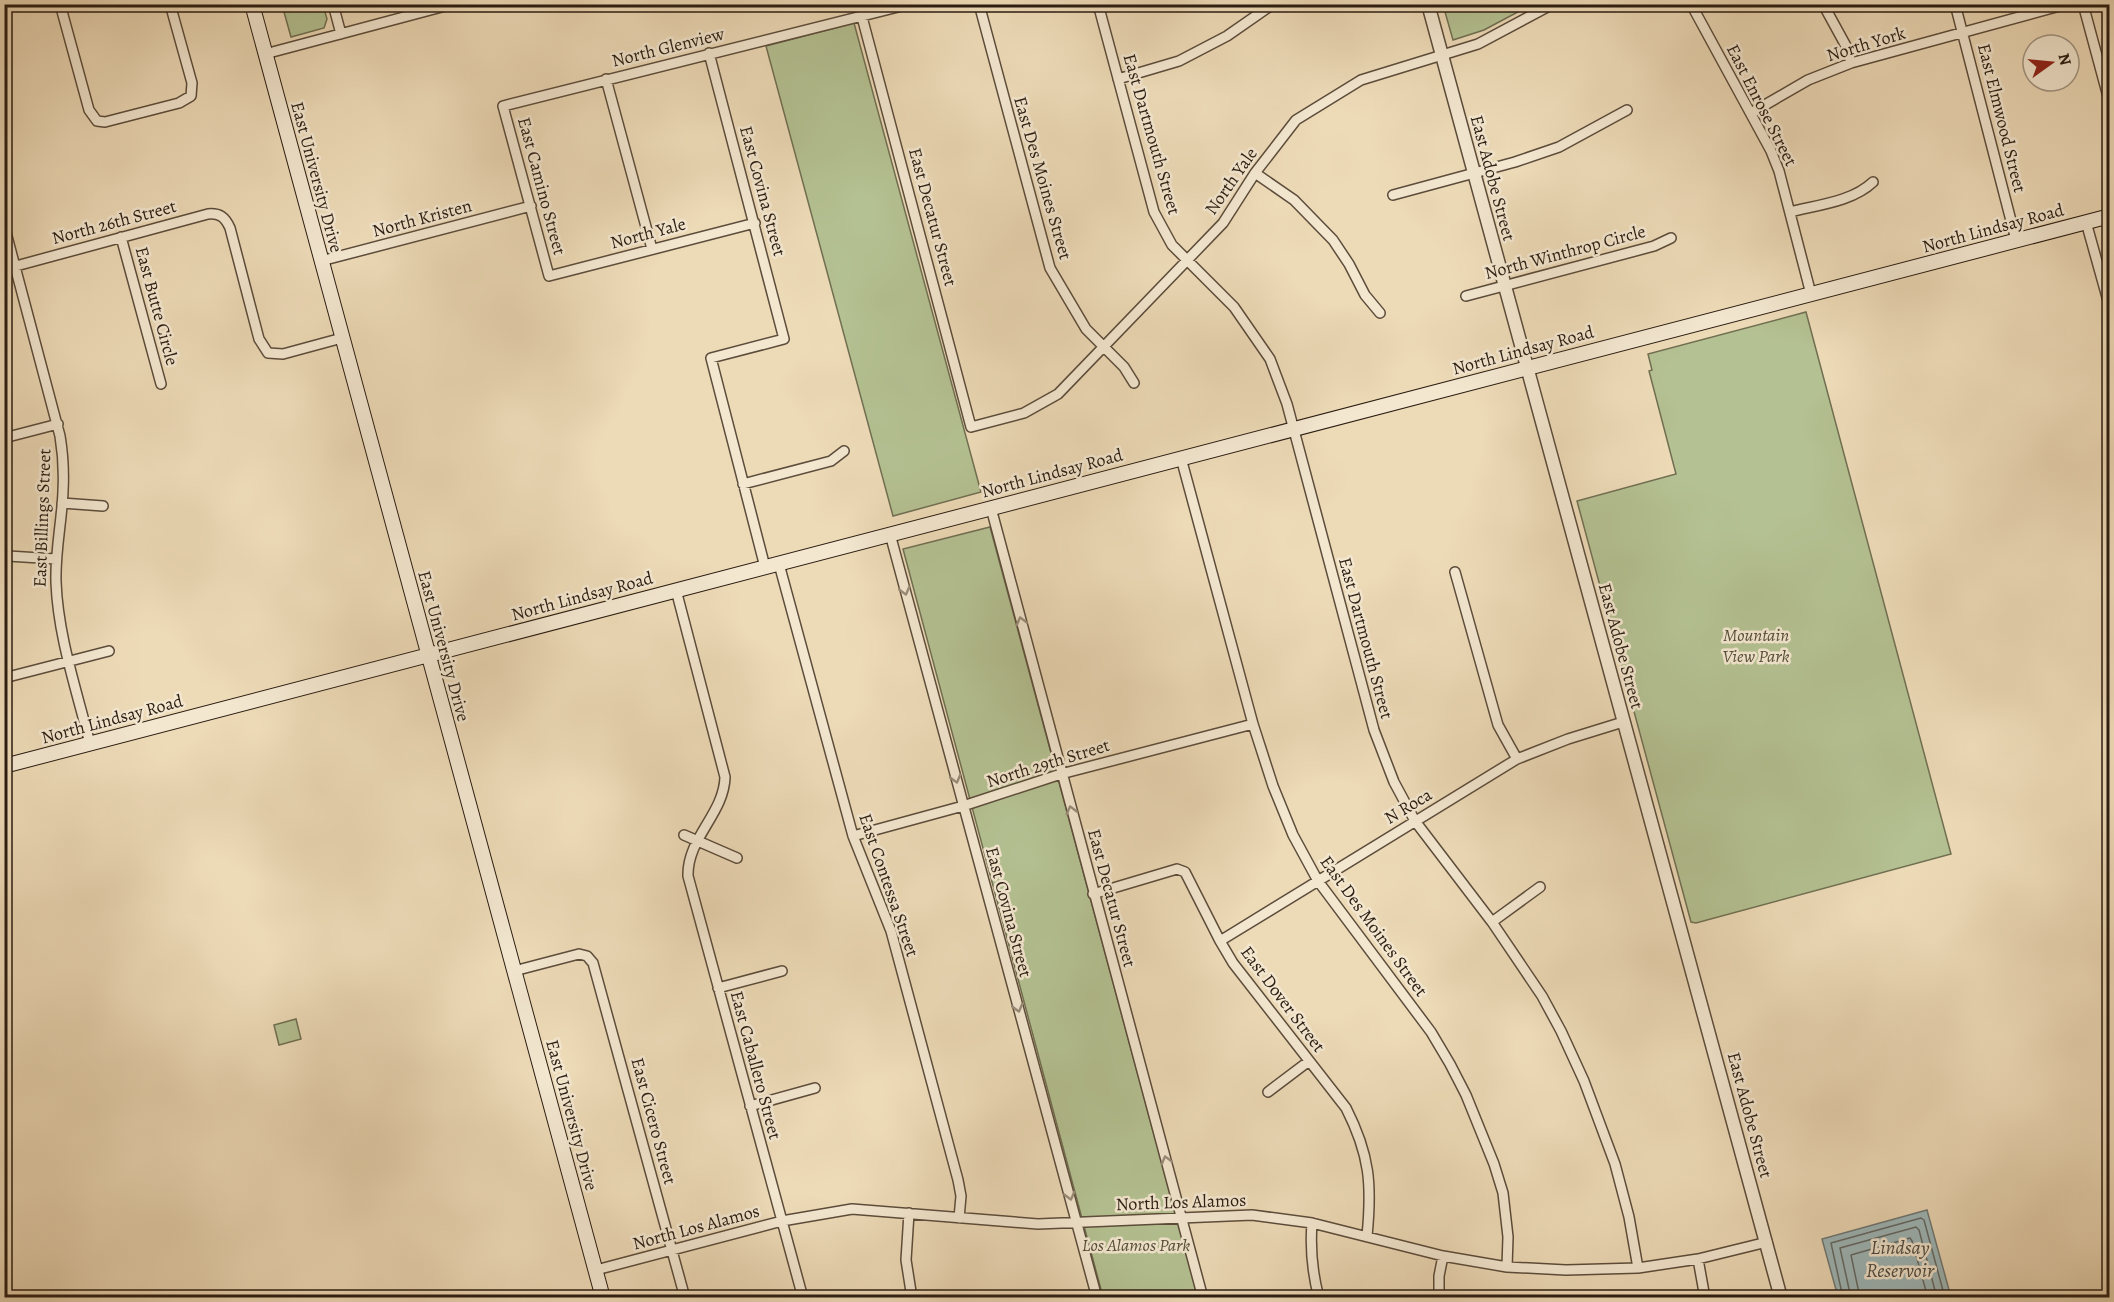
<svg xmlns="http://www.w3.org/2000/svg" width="2114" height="1302" font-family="Alegreya,serif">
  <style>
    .green { fill: #b4c192; stroke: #706f52; stroke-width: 1.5 }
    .water { fill: #9eb8ba; stroke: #707a77; stroke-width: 1.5 }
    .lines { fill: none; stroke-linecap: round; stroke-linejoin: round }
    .shore { stroke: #646a66; stroke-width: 1.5 }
    .minor-casing { stroke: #5c4c3b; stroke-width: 12 }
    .tertiary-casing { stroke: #5c4c3b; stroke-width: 15 }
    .secondary-casing { stroke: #2b1d12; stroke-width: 16 }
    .minor { stroke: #f3e7d0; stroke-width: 9 }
    .tertiary { stroke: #f3e7d0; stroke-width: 12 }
    .secondary { stroke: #f3e7d0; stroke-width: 14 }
    .oneway { stroke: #998c7a }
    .labels { text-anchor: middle; stroke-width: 5; stroke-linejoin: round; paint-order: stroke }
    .street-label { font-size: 18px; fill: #2b1d12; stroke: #f3e7d0 }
    .park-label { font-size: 18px; font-style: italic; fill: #544e38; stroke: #f3e7d0 }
    .water-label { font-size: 20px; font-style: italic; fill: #4e4c44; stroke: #f3e7d0 }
  </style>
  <rect width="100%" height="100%" fill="#eddab7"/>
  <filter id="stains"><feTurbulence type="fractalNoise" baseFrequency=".00333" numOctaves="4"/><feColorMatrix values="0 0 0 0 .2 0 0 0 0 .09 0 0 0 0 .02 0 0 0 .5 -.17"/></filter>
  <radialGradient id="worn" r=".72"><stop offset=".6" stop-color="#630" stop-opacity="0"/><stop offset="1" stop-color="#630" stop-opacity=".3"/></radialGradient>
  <!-- green -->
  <path class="green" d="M 282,5 L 323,5 L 327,19 L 324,28 L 291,37 Z
    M 1443,5 L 1443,4 L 1531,5 L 1484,30 L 1453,40 Z
    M 854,23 L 981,492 L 893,516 L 766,46 Z
    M 1806,312 L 1951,854 L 1696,923 L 1691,922 L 1577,501 L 1676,474 L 1649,371 L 1652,370 L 1648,354 Z
    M 990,527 L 1198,1297 L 1103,1297 L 903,549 Z
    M 296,1019 L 301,1039 L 279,1045 L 274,1025 Z"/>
  <!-- water -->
  <path class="water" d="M 1927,1210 L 1951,1297 L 1838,1297 L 1822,1239 Z"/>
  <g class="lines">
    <!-- shore -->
    <path class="shore" d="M 1843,1298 L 1831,1243 L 1921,1218 L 1924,1220 L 1945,1298
      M 1851,1298 L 1840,1248 L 1916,1227 L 1919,1230 L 1937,1298
      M 1860,1298 L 1851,1255 L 1910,1238 L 1912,1241 L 1928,1298"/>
    <defs>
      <path id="minor" d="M 60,4 L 89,110 L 97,121 L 105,122 L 179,103 L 191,96 L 192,83 L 170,4
        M 333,4 L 341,34
        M 979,4 L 1050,268 L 1086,329 L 1124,367 L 1134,383
        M 1098,4 L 1154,212 L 1172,245 L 1234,307 L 1270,359 L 1287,404 L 1374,730 L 1394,782 L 1415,821 L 1492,922 L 1542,996 L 1561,1031 L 1584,1081 L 1615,1164 L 1629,1217 L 1638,1268
        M 1691,4 L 1771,151 L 1779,171 L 1811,294
        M 1823,4 L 1846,46 L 1851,63
        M 1955,4 L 2016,240
        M 2083,4 L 2110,104
        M 862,17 L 971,427 L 1024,413 L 1058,394 L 1223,223 L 1255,173 L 1296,120 L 1361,80 L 1478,44 L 1553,4
        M 709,53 L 784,339 L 711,358 L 765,567
        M 265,54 L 453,4
        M 606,79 L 652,249
        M 1118,79 L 1179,61 L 1227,36 L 1273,4
        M 1751,113 L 1808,80 L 1851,63 L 2067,4
        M 1255,173 L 1294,200 L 1333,240 L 1349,264 L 1365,295 L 1380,313
        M 1393,195 L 1515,162 L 1559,147 L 1627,110
        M 1790,212 C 1817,205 1852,202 1873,182
        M 2086,222 L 2110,308
        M 755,223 L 549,276 L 503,106 L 910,4
        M 4,225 L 60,436 C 63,454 64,472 63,491 C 62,521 55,551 56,582 C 58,637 77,691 90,744
        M 121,237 L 161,384
        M 321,261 L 531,206
        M 16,266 L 208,214 C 220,213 225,217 230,228 L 259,339 L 268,353 L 283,354 L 342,338
        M 1466,296 L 1654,246 L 1671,238
        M 4,438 L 58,424
        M 1181,458 L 1253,724 L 1273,786 L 1293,835 L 1318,881 L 1431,1032 L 1450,1064 L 1466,1095 L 1494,1164 L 1503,1193 L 1508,1237 L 1507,1267
        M 743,484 L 831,461 L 844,451
        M 62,503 L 103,506
        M 991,508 L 1203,1298
        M 890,534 L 1097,1298
        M 8,556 L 56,559
        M 779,564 L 853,836 L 891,931 L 958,1180 L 961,1196 L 959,1218
        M 1455,572 L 1498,725 L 1517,759
        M 676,590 L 725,777 C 724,814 687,838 688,876 L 803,1298
        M 4,678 L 109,651
        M 684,835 L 737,858
        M 853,836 L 963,806 L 1061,774 L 1253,724
        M 1093,894 L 1177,869 L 1185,872 L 1220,941 L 1233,963 L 1346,1108 C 1370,1155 1372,1185 1367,1236
        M 1492,922 L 1540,887
        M 1220,941 L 1517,759 L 1568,739 L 1623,722
        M 514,971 L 579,954 L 587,956 L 593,963 L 685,1298
        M 718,988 L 782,971
        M 1268,1092 L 1309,1061
        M 750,1106 L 815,1088
        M 909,1213 L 906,1260 L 912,1298
        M 1312,1223 C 1310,1249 1312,1272 1319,1298
        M 1698,1259 L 1705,1298
        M 596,1270 L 782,1221 L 852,1209 L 1038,1224 L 1252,1215 L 1312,1223 L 1443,1256 L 1507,1267 L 1566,1270 L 1638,1268 L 1698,1259 L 1767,1242
        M 1439,1298 L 1439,1276 L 1443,1256"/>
      <path id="tertiary" d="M 1428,4 L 1781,1298"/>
      <path id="secondary" d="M 252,4 L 603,1298
        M 4,766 L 2110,216"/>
    </defs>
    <!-- minor casing -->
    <use href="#minor" class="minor-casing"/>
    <!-- tertiary casing -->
    <use href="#tertiary" class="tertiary-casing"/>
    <!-- secondary casing -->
    <use href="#secondary" class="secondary-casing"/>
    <!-- minor -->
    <use href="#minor" class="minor"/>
    <!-- tertiary -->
    <use href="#tertiary" class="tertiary"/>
    <!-- secondary -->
    <use href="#secondary" class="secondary"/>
  </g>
  <!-- one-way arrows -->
  <defs><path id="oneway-chevron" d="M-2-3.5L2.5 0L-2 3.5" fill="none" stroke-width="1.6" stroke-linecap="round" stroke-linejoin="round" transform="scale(1.5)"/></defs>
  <g class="oneway">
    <use href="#oneway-chevron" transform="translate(905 591) rotate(75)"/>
    <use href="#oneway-chevron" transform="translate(1021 621) rotate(-105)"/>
    <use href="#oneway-chevron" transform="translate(956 779) rotate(75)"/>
    <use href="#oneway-chevron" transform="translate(1071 810) rotate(-105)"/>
    <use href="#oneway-chevron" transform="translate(1018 1008) rotate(75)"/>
    <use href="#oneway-chevron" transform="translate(1166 1160) rotate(-105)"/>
    <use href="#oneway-chevron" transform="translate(1070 1196) rotate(75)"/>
  </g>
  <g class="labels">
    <!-- street labels -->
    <g class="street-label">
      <text transform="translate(1866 44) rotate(-17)" y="6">North York</text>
      <text transform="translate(668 47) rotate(-14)" y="6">North Glenview</text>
      <text transform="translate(1762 105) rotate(63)" y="6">East Enrose Street</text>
      <text transform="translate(2002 118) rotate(76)" y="6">East Elmwood Street</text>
      <text transform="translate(1152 134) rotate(74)" y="6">East Dartmouth Street</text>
      <text transform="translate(317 177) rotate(75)" y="6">East University Drive</text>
      <text transform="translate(1043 178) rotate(74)" y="6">East Des Moines Street</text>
      <text transform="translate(1493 178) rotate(75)" y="6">East Adobe Street</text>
      <text transform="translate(1231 181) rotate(-55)" y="6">North Yale</text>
      <text transform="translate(542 186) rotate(75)" y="6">East Camino Street</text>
      <text transform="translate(763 191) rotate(75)" y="6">East Covina Street</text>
      <text transform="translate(933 217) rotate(75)" y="6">East Decatur Street</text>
      <text transform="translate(422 218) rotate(-15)" y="6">North Kristen</text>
      <text transform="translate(114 222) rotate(-15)" y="6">North 26th Street</text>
      <text transform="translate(1993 228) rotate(-15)" y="6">North Lindsay Road</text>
      <text transform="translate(648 233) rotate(-15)" y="6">North Yale</text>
      <text transform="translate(1565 252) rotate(-15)" y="6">North Winthrop Circle</text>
      <text transform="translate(157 306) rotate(75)" y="6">East Butte Circle</text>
      <text transform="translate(1523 350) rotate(-15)" y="6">North Lindsay Road</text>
      <text transform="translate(1052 473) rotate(-15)" y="6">North Lindsay Road</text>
      <text transform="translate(42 518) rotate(-88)" y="6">East Billings Street</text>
      <text transform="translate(582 596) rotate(-15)" y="6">North Lindsay Road</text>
      <text transform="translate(1366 638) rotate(75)" y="6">East Dartmouth Street</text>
      <text transform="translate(444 646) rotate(75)" y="6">East University Drive</text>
      <text transform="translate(1621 646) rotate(75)" y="6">East Adobe Street</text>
      <text transform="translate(112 719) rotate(-15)" y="6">North Lindsay Road</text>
      <text transform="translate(1048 763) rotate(-17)" y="6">North 29th Street</text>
      <text transform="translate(1408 806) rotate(-31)" y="6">N Roca</text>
      <text transform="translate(889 885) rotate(71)" y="6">East Contessa Street</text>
      <text transform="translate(1112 898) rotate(75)" y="6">East Decatur Street</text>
      <text transform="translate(1009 912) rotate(75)" y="6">East Covina Street</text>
      <text transform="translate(1374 926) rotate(54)" y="6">East Des Moines Street</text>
      <text transform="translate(1283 999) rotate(53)" y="6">East Dover Street</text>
      <text transform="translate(756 1065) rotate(75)" y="6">East Caballero Street</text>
      <text transform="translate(572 1115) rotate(75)" y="6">East University Drive</text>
      <text transform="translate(1750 1115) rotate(75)" y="6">East Adobe Street</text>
      <text transform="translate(654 1121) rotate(75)" y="6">East Cicero Street</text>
      <text transform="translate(1181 1202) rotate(-2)" y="6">North Los Alamos</text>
      <text transform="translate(696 1227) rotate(-15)" y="6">North Los Alamos</text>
    </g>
    <!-- park labels -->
    <g class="park-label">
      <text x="1756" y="641">Mountain<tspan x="1756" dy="21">View Park</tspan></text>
      <text x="1136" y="1251">Los Alamos Park</text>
    </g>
    <!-- water labels -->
    <g class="water-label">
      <text x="1900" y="1254">Lindsay<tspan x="1900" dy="23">Reservoir</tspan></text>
    </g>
  </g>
  <!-- margin -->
  <rect width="2114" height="1302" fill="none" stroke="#eddab7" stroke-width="24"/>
  <rect x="6" y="6" width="2102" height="1290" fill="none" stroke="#2b1d12" stroke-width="3"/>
  <rect x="12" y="12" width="2090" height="1278" fill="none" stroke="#2b1d12" stroke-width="1.5"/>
  <!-- north arrow -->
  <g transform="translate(2051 63) rotate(75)"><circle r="28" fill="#f3e7d0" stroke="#a39684" stroke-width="1.5"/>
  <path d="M0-4.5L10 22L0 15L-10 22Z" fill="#8f2418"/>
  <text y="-9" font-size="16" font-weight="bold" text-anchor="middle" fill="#2b1d12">N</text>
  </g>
  <rect width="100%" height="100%" filter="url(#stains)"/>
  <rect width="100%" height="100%" fill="url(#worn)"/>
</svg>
